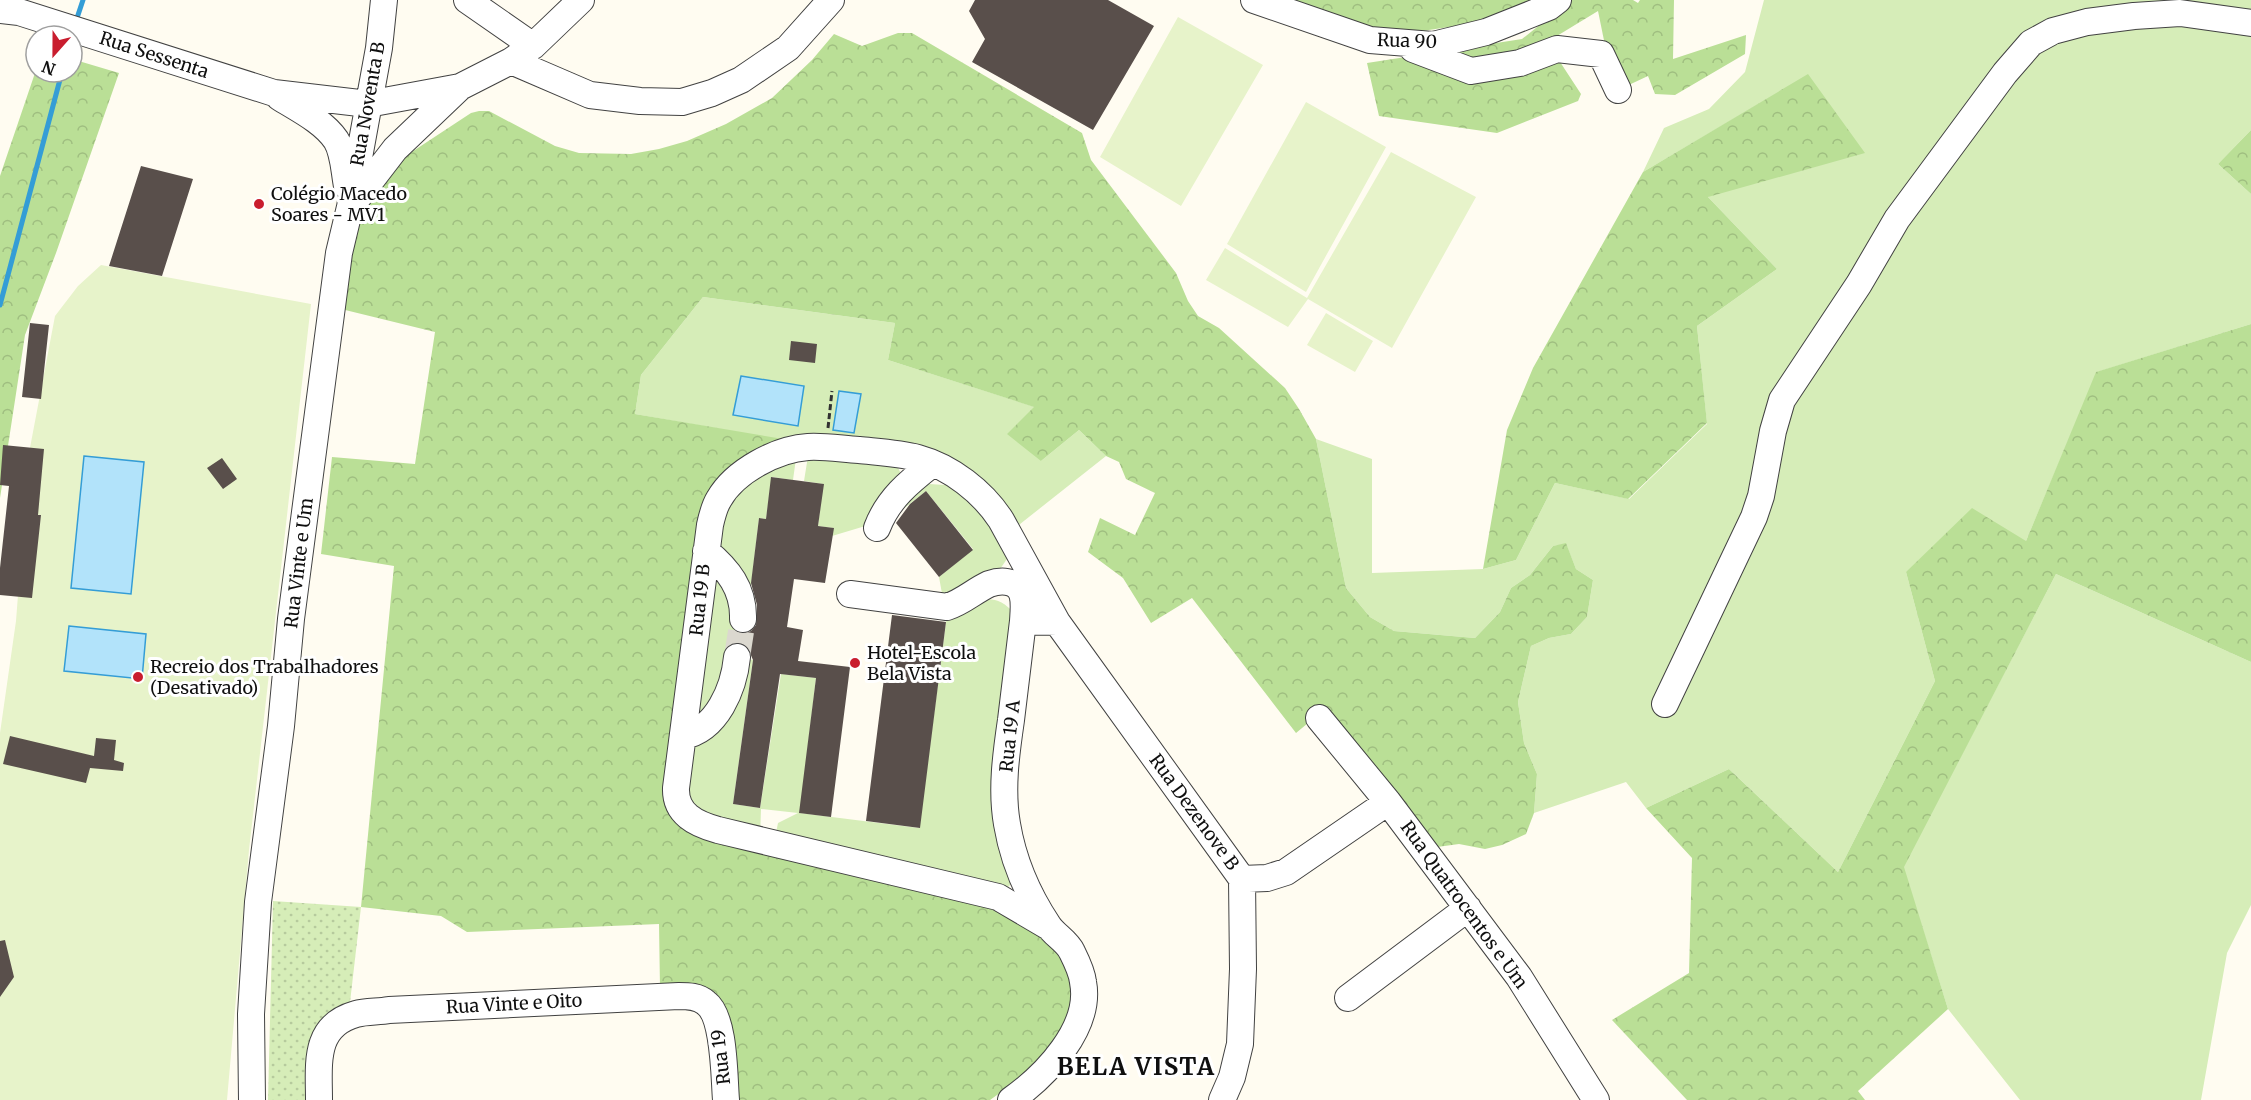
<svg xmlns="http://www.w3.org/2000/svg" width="2251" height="1100" font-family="Merriweather,serif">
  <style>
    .grass { fill: #d6edb8 }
    .forest { fill: url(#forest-crowns) }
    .park { fill: url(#park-dots) }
    .pitch { fill: #e7f3ca }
    .water { fill: #b2e3fa; stroke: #349dd6; stroke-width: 1.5 }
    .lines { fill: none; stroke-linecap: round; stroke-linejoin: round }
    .stream { stroke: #349dd6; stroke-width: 5 }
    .building { fill: #594f4b }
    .minor-tunnel { stroke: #dbd8cf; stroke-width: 26; stroke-dasharray: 26 13; stroke-linecap: butt }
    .minor-casing { stroke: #424242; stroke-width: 28 }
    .path { stroke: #313131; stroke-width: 3; stroke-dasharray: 6 3; stroke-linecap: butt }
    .minor { stroke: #fff; stroke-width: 26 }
    .poi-dot { fill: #c91d2e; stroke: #fff; stroke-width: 2 }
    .labels { text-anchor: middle; stroke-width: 6; stroke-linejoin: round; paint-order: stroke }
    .street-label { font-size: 18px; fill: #0f0f0f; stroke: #fff }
    .poi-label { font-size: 18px; fill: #0f0f0f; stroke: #fff; text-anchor: start }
    .district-label { font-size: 24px; font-weight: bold; letter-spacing: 1.5px; fill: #0f0f0f; stroke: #fff }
  </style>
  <defs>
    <pattern id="forest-crowns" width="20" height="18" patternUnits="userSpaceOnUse" patternTransform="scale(1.5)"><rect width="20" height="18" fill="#badf96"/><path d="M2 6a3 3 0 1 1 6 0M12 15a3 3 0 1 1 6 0" fill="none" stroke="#9fbe80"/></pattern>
    <pattern id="park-dots" width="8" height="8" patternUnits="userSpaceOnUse" patternTransform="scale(1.5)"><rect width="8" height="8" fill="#d6edb8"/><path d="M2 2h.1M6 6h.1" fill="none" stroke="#b6ca9d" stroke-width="1.8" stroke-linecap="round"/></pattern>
  </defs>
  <rect width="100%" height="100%" fill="#fffcf1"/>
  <!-- grass -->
  <path class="grass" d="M 1764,0 L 2251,0 L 2251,130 L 2218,164 L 2251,194 L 2251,324 L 2097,372 L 2026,541 L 1906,572 L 1935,681 L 1838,872 L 1729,769 L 1646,808 L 1626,782 L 1534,813 L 1537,774 L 1524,743 L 1518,702 L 1531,646 L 1549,638 L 1571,634 L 1587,617 L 1593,580 L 1576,569 L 1566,544 L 1553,546 L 1530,575 L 1511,588 L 1500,612 L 1475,638 L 1394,631 L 1370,617 L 1346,588 L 1316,439 L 1372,459 L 1372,573 L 1483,569 L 1516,560 L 1555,483 L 1629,499 L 1707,424 L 1697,326 L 1777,269 L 1708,197 L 1808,75 L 1643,172 L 1664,128 L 1709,109 L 1745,72 Z
    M 703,297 L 895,323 L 888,360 L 1035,407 L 1041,461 L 1079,430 L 1106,456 L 1010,532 L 973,485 L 806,444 L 635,414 L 641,375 Z
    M 809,450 L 897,465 L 900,472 L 899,481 L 872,524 L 832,536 L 833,528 L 818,526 L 823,484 L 804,481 Z
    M 797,451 L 793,480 L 772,477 L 766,519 L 759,518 L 747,620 L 736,619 L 731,656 L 753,660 L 733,804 L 760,808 L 781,674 L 816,678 L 800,813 L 919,828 L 947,615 C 973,603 992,587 1015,614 L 1013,882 L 1007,888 L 774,843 L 778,823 L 798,813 L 761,809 L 760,839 L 703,824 L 680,782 L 722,498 Z
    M 929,484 L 961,486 L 972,490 L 1009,556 L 998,572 L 943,599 L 939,577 L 973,549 L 926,491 L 892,518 L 921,486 Z
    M 2056,574 L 2251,662 L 2251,905 L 2227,953 L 2201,1100 L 2020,1100 L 1948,1009 L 1903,867 Z"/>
  <!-- forest -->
  <path class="forest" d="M 1258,0 L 1539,0 L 1509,18 L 1362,40 Z
    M 1571,0 L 1633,0 L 1638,3 L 1640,0 L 1674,0 L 1673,59 L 1746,35 L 1745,54 L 1675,95 L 1655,94 L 1648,76 L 1618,90 L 1607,55 L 1598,11 L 1547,42 L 1581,94 L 1578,101 L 1497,133 L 1379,116 L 1367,63 L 1522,39 Z
    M 898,33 L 912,33 L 1082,133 L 1091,160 L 1176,273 L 1188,301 L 1198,316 L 1219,328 L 1285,388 L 1299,409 L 1316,439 L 1346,588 L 1370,617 L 1394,631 L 1475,638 L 1500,612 L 1511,588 L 1530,575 L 1553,546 L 1566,543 L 1576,569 L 1593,580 L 1587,617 L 1571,634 L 1549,638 L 1531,646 L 1518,702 L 1524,743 L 1537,774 L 1534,813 L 1526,834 L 1502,845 L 1485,849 L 1459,844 L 1430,848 L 1325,709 L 1296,733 L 1192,598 L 1151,623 L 1123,578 L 1088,552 L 1100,518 L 1135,535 L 1155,493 L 1126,479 L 1119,462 L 1106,456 L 1079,430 L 1041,461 L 1007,434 L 1034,407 L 888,360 L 895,323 L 703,297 L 641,375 L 635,414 L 807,443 L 721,482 L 669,801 L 1020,919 L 1041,930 L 1066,963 L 1074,998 L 1071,1015 L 1053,1049 L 1022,1077 L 990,1100 L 732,1100 L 729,1030 L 660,988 L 659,924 L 467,932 L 441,916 L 361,907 L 394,566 L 321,554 L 332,457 L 415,464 L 435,332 L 337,308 L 350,227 L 395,163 L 471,113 L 479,111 L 489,111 L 555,146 L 579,153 L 631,154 L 659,149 L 687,141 L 726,124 L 772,98 L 812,60 L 834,34 L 862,46 Z
    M 72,59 L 119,73 L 56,253 L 25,335 L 0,498 L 0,176 L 36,70 L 36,72 L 72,72 Z
    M 1808,74 L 1865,153 L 1708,197 L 1777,269 L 1697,326 L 1707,423 L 1628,499 L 1555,483 L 1516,560 L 1483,569 L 1507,430 L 1533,368 L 1643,172 Z
    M 2251,130 L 2251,194 L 2218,164 Z
    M 2251,324 L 2251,662 L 2056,574 L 1904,867 L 1948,1009 L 1858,1091 L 1865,1100 L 1687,1100 L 1612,1020 L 1689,973 L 1692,858 L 1646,808 L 1729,769 L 1838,872 L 1935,681 L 1906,572 L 1972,508 L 2026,541 L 2096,372 Z"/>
  <!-- park -->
  <path class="park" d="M 273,901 L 361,907 L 349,1011 L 312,1100 L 268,1100 Z"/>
  <!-- pitch -->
  <path class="pitch" d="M 1178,17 L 1263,65 L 1181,206 L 1100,157 Z
    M 1306,102 L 1386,147 L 1306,292 L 1227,244 Z
    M 1391,152 L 1476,197 L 1392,348 L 1308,299 L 1288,327 L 1206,280 L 1225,248 L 1307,298 Z
    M 101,265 L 311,304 L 249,850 L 227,1100 L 0,1100 L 0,733 L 16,621 L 29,453 L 55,316 L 78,286 Z
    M 1326,313 L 1373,341 L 1355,372 L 1307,345 Z"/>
  <!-- water -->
  <path class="water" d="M 741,376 L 804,386 L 798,426 L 733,415 Z
    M 839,391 L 861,394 L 854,433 L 833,430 Z
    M 84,456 L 144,462 L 131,594 L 71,588 Z
    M 69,626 L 146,634 L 142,679 L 64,671 Z"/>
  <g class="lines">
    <!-- stream -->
    <path class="stream" d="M 76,21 L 83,0
      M 0,305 L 62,72"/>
  </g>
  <!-- building -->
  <path class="building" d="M 975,0 L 1108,0 L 1154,26 L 1093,130 L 972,62 L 985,39 L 969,11 Z
    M 141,166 L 193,179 L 162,276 L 109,266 Z
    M 30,323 L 49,325 L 41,399 L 22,397 Z
    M 791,341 L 817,344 L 815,363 L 789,360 Z
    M 3,445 L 44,449 L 38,515 L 41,515 L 32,598 L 0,595 L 0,568 L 9,486 L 0,485 Z
    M 222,458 L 237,479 L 223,489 L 207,468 Z
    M 771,477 L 824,484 L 818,526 L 834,528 L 825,583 L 794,579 L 787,627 L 803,630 L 798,661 L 850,667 L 831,817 L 799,813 L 816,678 L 780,674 L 760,808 L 733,804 L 753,660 L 747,646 L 740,642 L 733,643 L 735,631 L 744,634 L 751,631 L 756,625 L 757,605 L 751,583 L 759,518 L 766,519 Z
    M 926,491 L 973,550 L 939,577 L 896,523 L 910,504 Z
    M 892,615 L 946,622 L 920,828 L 866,821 Z
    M 10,736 L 94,756 L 96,738 L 116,740 L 114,760 L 124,763 L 123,771 L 90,768 L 86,783 L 3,764 Z
    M 5,940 L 14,977 L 0,997 L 0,941 Z"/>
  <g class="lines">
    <!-- minor-tunnel -->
    <path class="minor-tunnel" d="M 737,657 L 743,619"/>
    <defs>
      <path id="minor" d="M 467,0 L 533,46
        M 1254,0 L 1370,40 L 1433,45 L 1486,32 L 1549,7 L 1558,0
        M 0,10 L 19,12 L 274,93 L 368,104 L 460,87 L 511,61 L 533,46 L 581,0
        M 1413,49 L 1471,71 L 1520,63 L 1557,49 L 1601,54 L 1618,90
        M 511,61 L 590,95 L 640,101 L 682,102 L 712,93 L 741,80 L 788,48 L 831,0
        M 279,97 C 298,109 323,121 336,140 C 344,153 344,171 347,186
        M 352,205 L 395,149 L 460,87
        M 877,528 C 888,499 909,482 932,464
        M 706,551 C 728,569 744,589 743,619
        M 850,594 L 947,607 C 963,602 974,591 989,584 C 995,582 1001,581 1007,582 C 1027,585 1024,605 1023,621
        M 1665,704 L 1754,517 L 1761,496 L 1773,431 L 1782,400 L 1859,284 L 1897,219 L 2005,73 L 2031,43 L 2053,31 L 2087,22 L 2134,16 L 2180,13 L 2251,23
        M 1319,718 L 1388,802 L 1519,977 L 1596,1100
        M 683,736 C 717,730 734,688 737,657
        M 1242,879 L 1267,878 L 1286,872 L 1388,802
        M 1049,927 L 998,897 L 718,830 C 696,824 675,814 676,788 L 710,525 C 712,516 714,507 719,499 C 735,471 777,449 808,447 C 825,446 842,449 859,450 C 878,452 899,453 918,458 C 951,467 983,492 1001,520 L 1057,622 L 1242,879 L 1243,969 L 1240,1044 L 1232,1077 L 1222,1100
        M 1348,998 L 1468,908
        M 252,1100 L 251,1014 L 258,902 L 281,726 L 291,619 L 339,253 L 350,207 L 379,48 L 384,0
        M 319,1100 C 319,1064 313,1026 356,1014 C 366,1011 379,1012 389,1010 L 679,996 C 688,996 698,996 706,1003 C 725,1017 724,1077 726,1100
        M 1011,1100 C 1045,1076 1092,1028 1083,982 C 1082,972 1076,960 1072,952 C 1067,941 1054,935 1048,925 C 1028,895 1013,860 1007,824 C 1001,790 1006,754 1011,720 C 1015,687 1019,654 1023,621 L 1057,622"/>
    </defs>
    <!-- minor casing -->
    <use href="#minor" class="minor-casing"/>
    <!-- path -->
    <path class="path" d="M 828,428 L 832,391"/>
    <!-- minor -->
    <use href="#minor" class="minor"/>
  </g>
  <!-- markers -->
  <g class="poi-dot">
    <circle cx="259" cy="204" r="6"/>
    <circle cx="855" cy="663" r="6"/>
    <circle cx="138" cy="677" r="6"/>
  </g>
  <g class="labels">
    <!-- street labels -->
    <g class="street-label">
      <text transform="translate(1407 41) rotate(2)" y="6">Rua 90</text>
      <text transform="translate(154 55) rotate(18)" y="6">Rua Sessenta</text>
      <text transform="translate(368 104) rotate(-80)" y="6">Rua Noventa B</text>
      <text transform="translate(299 563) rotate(-83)" y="6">Rua Vinte e Um</text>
      <text transform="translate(700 600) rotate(-84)" y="6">Rua 19 B</text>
      <text transform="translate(1010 736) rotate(-84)" y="6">Rua 19 A</text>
      <text transform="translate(1194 812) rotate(54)" y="6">Rua Dezenove B</text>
      <text transform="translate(1464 905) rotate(54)" y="6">Rua Quatrocentos e Um</text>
      <text transform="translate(514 1004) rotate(-3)" y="6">Rua Vinte e Oito</text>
      <text transform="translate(721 1057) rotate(-97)" y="6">Rua 19</text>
    </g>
    <!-- poi labels -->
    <g class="poi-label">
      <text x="271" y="200">Colégio Macedo<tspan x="271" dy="21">Soares - MV1</tspan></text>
      <text x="867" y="659">Hotel-Escola<tspan x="867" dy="21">Bela Vista</tspan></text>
      <text x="150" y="673">Recreio dos Trabalhadores<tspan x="150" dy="21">(Desativado)</tspan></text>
    </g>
    <!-- district labels -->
    <g class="district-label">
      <text x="1136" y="1075">BELA VISTA</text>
    </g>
  </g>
  <!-- north arrow -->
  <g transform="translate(54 54) rotate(201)"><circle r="28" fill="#ffffff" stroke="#9f9f9f" stroke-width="1.5"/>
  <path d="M0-4.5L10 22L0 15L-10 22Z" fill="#c91d2e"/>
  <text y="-9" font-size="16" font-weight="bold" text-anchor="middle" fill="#0f0f0f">N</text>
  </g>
</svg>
